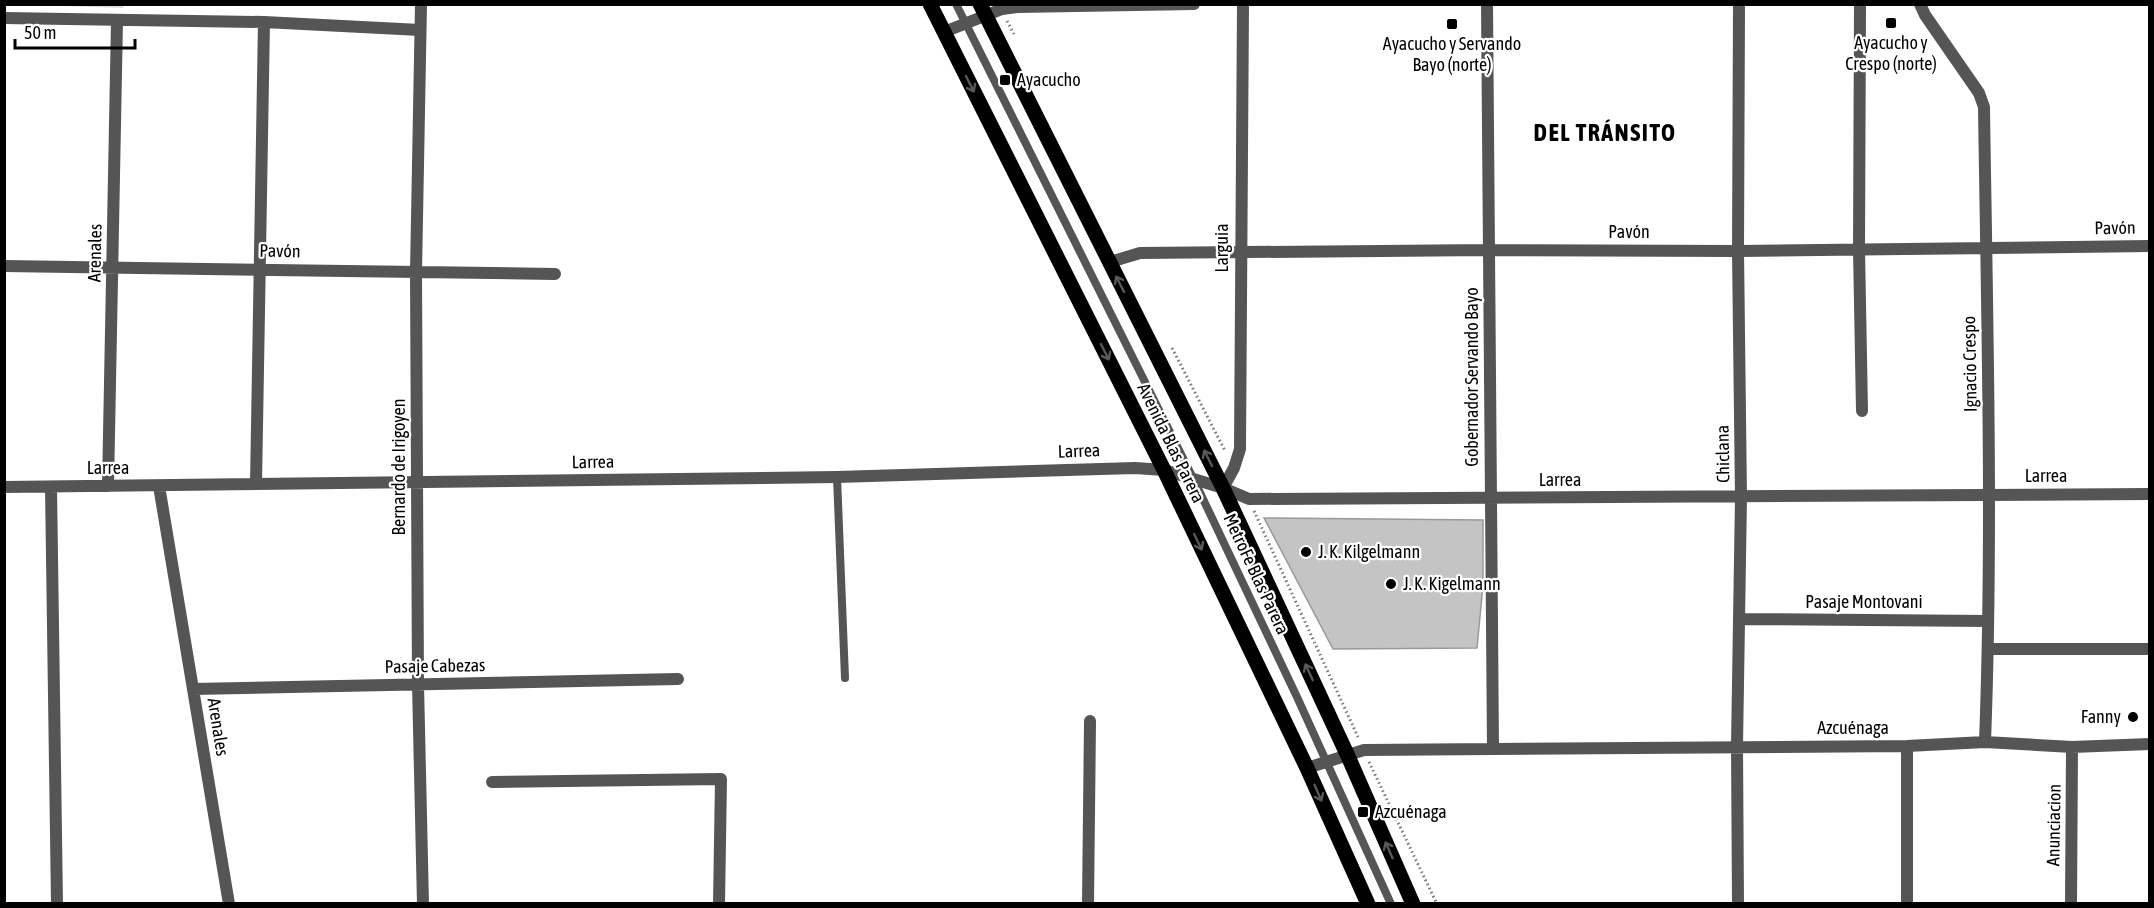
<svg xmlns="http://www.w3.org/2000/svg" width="2154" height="908" font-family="'Asap Condensed',sans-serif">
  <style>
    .green { fill: #dcdcdc }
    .building { fill: #c4c4c4; stroke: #999; stroke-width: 1.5 }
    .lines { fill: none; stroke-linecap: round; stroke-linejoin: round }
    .path { stroke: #777; stroke-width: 3; stroke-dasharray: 1.5 3; stroke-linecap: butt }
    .service { stroke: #555; stroke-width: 8 }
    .minor { stroke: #555; stroke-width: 12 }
    .primary { stroke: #000; stroke-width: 15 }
    .oneway { stroke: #595959 }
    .poi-dot { fill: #000; stroke: #fff; stroke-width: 2 }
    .labels { text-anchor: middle; stroke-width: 4.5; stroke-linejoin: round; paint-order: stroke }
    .poi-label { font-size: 18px; fill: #000; stroke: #fff; text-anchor: start }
    .street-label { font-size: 18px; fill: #000; stroke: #fff }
    .district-label { font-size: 24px; font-weight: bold; letter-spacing: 1.5px; fill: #000; stroke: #fff }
  </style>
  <rect width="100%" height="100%" fill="#fff"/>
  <!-- green -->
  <path class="green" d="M 5,4 L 124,4 L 124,5 L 123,8 Z"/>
  <!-- building -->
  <path class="building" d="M 1264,518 L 1483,520 L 1483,585 L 1477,648 L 1333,649 Z"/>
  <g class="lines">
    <!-- path -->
    <path class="path" d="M 1007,21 L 1014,34
      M 1172,348 L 1225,451
      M 1254,511 L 1358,737
      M 1369,762 L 1437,904"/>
    <!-- service -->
    <path class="service" d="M 956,4 L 1194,480 L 1297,697 L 1391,904
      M 837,477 L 845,678"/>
    <!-- minor -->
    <path class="minor" d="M 421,4 L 416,272 L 418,684 L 423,904
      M 1487,4 L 1493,749
      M 1860,4 L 1859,249 L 1862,411
      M 1920,4 L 1925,15 L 1979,93 L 1984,107 C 1987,319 1993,531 1985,742
      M 4,18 L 264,22 L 420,30
      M 944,32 L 1002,9 L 1017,7 L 1194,4
      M 1110,262 L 1140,253 L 1489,250 L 1738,251 L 2150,246
      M 4,266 L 555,274
      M 256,484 L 264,22
      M 108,486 L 117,21
      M 159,486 L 229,904
      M 4,487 L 837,477 L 1135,468 L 1164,470 L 1223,488 L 1249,499 L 2150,494
      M 51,487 L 57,904
      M 1223,488 L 1234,468 L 1240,449 L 1243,4
      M 1739,619 L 1988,621
      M 1989,649 L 2150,649
      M 193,689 L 678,679
      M 1307,768 L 1364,750 L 1907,746 L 1985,742 L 2072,747 L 2150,744
      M 492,782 L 721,779 L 719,904
      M 1088,904 L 1090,721
      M 1738,904 L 1737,746 L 1741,497 L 1738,251 L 1739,4
      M 1907,904 L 1907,746
      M 2071,904 L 2072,747"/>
    <!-- primary -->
    <path class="primary" d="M 930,4 L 1164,470 L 1307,768 L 1368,904
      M 980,4 L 1223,488 L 1347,754 L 1413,904"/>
  </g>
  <!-- one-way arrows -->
  <defs><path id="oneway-shaft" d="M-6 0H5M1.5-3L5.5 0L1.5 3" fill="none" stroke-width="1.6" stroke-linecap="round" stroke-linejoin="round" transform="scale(1.5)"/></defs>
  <g class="oneway">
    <use href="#oneway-shaft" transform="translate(970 84) rotate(63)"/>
    <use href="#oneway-shaft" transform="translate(1120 284) rotate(-117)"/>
    <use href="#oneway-shaft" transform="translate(1105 352) rotate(63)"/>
    <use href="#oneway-shaft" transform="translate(1208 458) rotate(-117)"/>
    <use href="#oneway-shaft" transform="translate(1198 542) rotate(64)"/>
    <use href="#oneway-shaft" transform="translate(1309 672) rotate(-115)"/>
    <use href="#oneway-shaft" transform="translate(1318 793) rotate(66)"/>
    <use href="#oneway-shaft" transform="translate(1389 850) rotate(-114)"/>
  </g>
  <!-- markers -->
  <g class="poi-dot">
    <rect x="1885" y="17" width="12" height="12" rx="3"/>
    <rect x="1446" y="18" width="12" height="12" rx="3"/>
    <rect x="999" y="74" width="12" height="12" rx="3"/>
    <circle cx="1306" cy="552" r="6"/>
    <circle cx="1391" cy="584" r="6"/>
    <circle cx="2133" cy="717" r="6"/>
    <rect x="1357" y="806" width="12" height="12" rx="3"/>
  </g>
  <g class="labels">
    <!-- poi labels -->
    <g class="poi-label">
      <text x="1891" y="49" text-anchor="middle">Ayacucho y<tspan x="1891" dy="21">Crespo (norte)</tspan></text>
      <text x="1452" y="50" text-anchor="middle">Ayacucho y Servando<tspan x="1452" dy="21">Bayo (norte)</tspan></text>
      <text x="1017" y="86">Ayacucho</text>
      <text x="1318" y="558">J. K. Kilgelmann</text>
      <text x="1403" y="590">J. K. Kigelmann</text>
      <text x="2121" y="723" text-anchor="end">Fanny</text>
      <text x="1375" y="818">Azcuénaga</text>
    </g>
    <!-- street labels -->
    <g class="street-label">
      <text transform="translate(2115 228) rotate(-1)" y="6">Pavón</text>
      <text x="1629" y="238">Pavón</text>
      <text transform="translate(1222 248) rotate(-90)" y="6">Larguia</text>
      <text transform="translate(280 251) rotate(1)" y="6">Pavón</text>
      <text transform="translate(95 253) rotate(-89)" y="6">Arenales</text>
      <text transform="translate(1970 364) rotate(-91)" y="6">Ignacio Crespo</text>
      <text transform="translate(1472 377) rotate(-90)" y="6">Gobernador Servando Bayo</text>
      <text transform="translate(1171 443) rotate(64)" y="6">Avenida Blas Parera</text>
      <text transform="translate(1079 451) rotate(-2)" y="6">Larrea</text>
      <text transform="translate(1723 454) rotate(-91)" y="6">Chiclana</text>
      <text transform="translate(593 462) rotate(-1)" y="6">Larrea</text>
      <text transform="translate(399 467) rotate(-90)" y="6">Bernardo de Irigoyen</text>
      <text x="108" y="474">Larrea</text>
      <text x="2046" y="482">Larrea</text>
      <text x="1560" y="486">Larrea</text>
      <text transform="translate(1256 574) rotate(65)" y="6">MetroFe Blas Parera</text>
      <text x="1864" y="608">Pasaje Montovani</text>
      <text transform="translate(435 666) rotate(-1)" y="6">Pasaje Cabezas</text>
      <text transform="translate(218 727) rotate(81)" y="6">Arenales</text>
      <text x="1853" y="734">Azcuénaga</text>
      <text transform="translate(2054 825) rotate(-89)" y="6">Anunciacion</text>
    </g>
    <!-- district labels -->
    <g class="district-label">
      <text x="1605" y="141">DEL TRÁNSITO</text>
    </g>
  </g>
  <!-- border -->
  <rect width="2154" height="908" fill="none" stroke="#000000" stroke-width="12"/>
  <!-- scale -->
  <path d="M15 39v9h120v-9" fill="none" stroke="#000000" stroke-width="3"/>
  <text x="24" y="39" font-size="18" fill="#000000" stroke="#ffffff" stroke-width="4.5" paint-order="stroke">50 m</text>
</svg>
